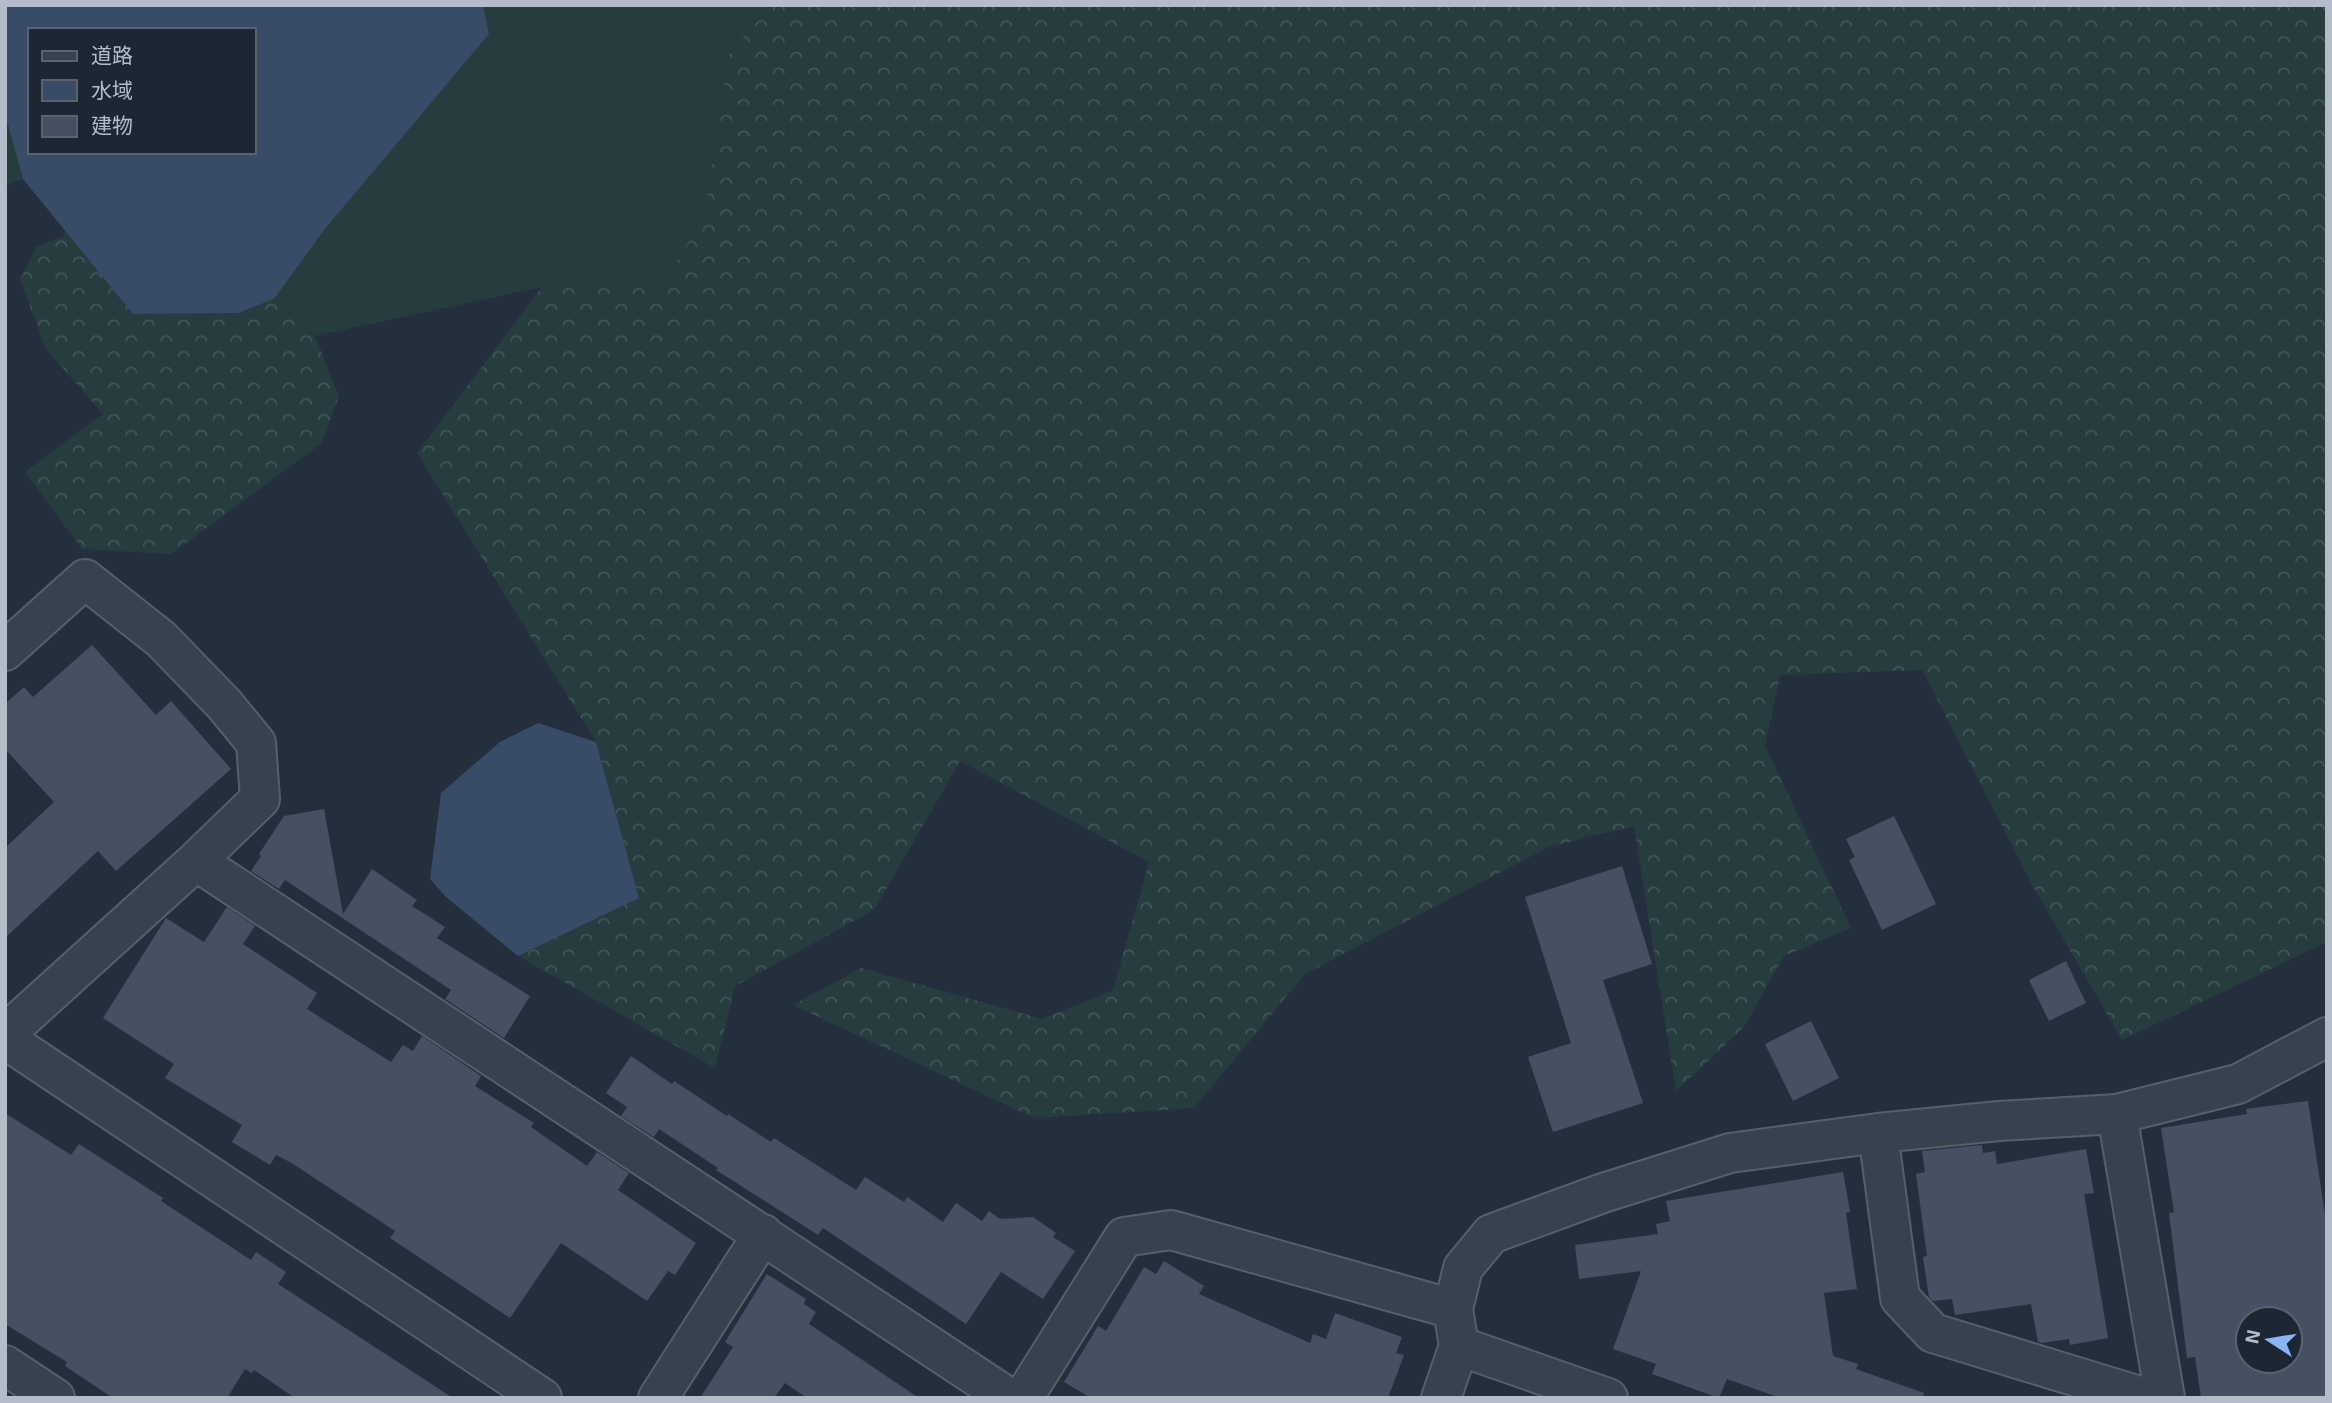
<svg xmlns="http://www.w3.org/2000/svg" width="2332" height="1403" font-family="'Exo 2','Noto Sans JP',sans-serif">
  <style>
    .grass { fill: #263c3f }
    .forest { fill: url(#forest-crowns) }
    .water { fill: #394c67; fill-rule: evenodd }
    .building { fill: #455162; fill-rule: evenodd }
    .lines { fill: none; stroke-linecap: round; stroke-linejoin: round }
    .minor-casing { stroke: #565f6c; stroke-width: 42 }
    .tertiary-casing { stroke: #565f6c; stroke-width: 42 }
    .minor { stroke: #38414e; stroke-width: 38 }
    .tertiary { stroke: #38414e; stroke-width: 38 }
  </style>
  <defs>
    <pattern id="forest-crowns" width="20" height="18" patternUnits="userSpaceOnUse" patternTransform="scale(1.75)"><rect width="20" height="18" fill="#263c3f"/><path d="M2 6a3 3 0 1 1 6 0M12 15a3 3 0 1 1 6 0" fill="none" stroke="#435659"/></pattern>
  </defs>
  <rect width="100%" height="100%" fill="#242f3e"/>
  <!-- grass -->
  <path class="grass" d="M 483,5 L 769,5 L 729,54 L 705,212 L 663,287 L 542,287 L 315,336 L 274,299 L 325,229 L 489,34 Z
    M 5,114 L 23,179 L 5,186 Z"/>
  <!-- forest -->
  <path class="forest" d="M 769,5 L 2327,5 L 2327,942 L 2122,1040 L 2035,890 L 1922,670 L 1780,675 L 1765,746 L 1851,928 L 1784,956 L 1744,1027 L 1676,1091 L 1634,826 L 1549,847 L 1305,974 L 1194,1108 L 1034,1118 L 793,1005 L 861,968 L 1042,1019 L 1113,990 L 1149,862 L 960,761 L 874,910 L 735,986 L 715,1068 L 518,956 L 639,898 L 596,742 L 417,453 L 542,287 L 663,287 L 705,212 L 729,54 Z
    M 66,231 L 133,314 L 238,313 L 274,299 L 315,336 L 339,396 L 322,443 L 171,554 L 82,549 L 25,472 L 103,414 L 46,349 L 20,280 L 37,246 L 62,237 Z"/>
  <!-- water -->
  <path class="water" d="M 5,5 L 483,5 L 489,34 L 325,229 L 274,299 L 238,313 L 133,314 L 23,179 L 5,114 ZM 30,30 L 254,30 L 254,152 L 30,152 Z
    M 538,723 L 596,742 L 639,898 L 518,956 L 446,897 L 430,879 L 441,793 L 500,742 Z"/>
  <!-- building -->
  <path class="building" d="M 92,645 L 156,715 L 171,701 L 231,769 L 116,871 L 98,851 L 5,938 L 5,848 L 54,802 L 5,749 L 5,704 L 24,687 L 33,697 Z
    M 324,809 L 343,914 L 372,869 L 417,900 L 412,906 L 445,927 L 437,938 L 530,996 L 504,1038 L 445,999 L 451,990 L 285,880 L 279,889 L 251,871 L 261,856 L 259,854 L 284,816 Z
    M 1894,816 L 1936,904 L 1882,930 L 1849,860 L 1855,857 L 1846,839 Z
    M 1622,866 L 1652,964 L 1603,980 L 1643,1103 L 1553,1132 L 1528,1057 L 1571,1043 L 1525,897 Z
    M 227,907 L 255,926 L 243,944 L 317,993 L 307,1009 L 391,1062 L 403,1045 L 413,1051 L 422,1036 L 481,1076 L 475,1086 L 534,1123 L 531,1127 L 587,1166 L 597,1152 L 629,1173 L 618,1190 L 696,1243 L 675,1275 L 668,1271 L 647,1301 L 561,1243 L 510,1318 L 390,1238 L 395,1231 L 290,1162 L 276,1155 L 270,1165 L 232,1142 L 242,1125 L 165,1078 L 174,1064 L 103,1018 L 166,918 L 204,942 Z
    M 2066,961 L 2086,1003 L 2049,1021 L 2029,980 Z
    M 1811,1021 L 1839,1078 L 1793,1101 L 1765,1044 Z
    M 631,1056 L 672,1084 L 674,1081 L 727,1116 L 728,1114 L 771,1142 L 774,1138 L 856,1190 L 865,1177 L 904,1202 L 907,1197 L 943,1222 L 956,1203 L 982,1221 L 989,1211 L 1000,1219 L 1033,1217 L 1056,1233 L 1053,1237 L 1075,1251 L 1043,1299 L 1001,1272 L 966,1324 L 823,1228 L 818,1235 L 716,1170 L 718,1168 L 659,1129 L 654,1137 L 621,1116 L 627,1107 L 606,1093 Z
    M 2308,1101 L 2327,1228 L 2327,1398 L 2201,1398 L 2195,1357 L 2187,1358 L 2169,1213 L 2174,1212 L 2161,1128 L 2247,1114 L 2246,1109 ZM 2248,1319 L 2290,1319 L 2290,1361 L 2248,1361 Z
    M 5,1113 L 71,1155 L 79,1144 L 163,1198 L 161,1201 L 251,1260 L 256,1252 L 286,1272 L 278,1284 L 453,1398 L 295,1398 L 254,1370 L 252,1373 L 245,1369 L 227,1398 L 113,1398 L 65,1366 L 67,1362 L 5,1324 Z
    M 1982,1145 L 1983,1153 L 1995,1151 L 1997,1164 L 2086,1149 L 2094,1193 L 2084,1194 L 2108,1338 L 2070,1345 L 2069,1339 L 2042,1343 L 2038,1342 L 2031,1304 L 1955,1315 L 1952,1299 L 1933,1301 L 1929,1297 L 1923,1257 L 1927,1256 L 1916,1174 L 1925,1172 L 1922,1151 Z
    M 1843,1172 L 1850,1212 L 1846,1213 L 1857,1289 L 1824,1293 L 1833,1356 L 1858,1364 L 1856,1369 L 1924,1393 L 1923,1398 L 1781,1398 L 1727,1379 L 1719,1398 L 1652,1374 L 1656,1364 L 1613,1349 L 1641,1271 L 1579,1279 L 1575,1245 L 1658,1234 L 1656,1224 L 1670,1221 L 1666,1201 Z
    M 1164,1261 L 1204,1286 L 1199,1294 L 1310,1343 L 1313,1334 L 1326,1339 L 1335,1313 L 1402,1337 L 1396,1353 L 1404,1355 L 1388,1398 L 1091,1398 L 1064,1382 L 1098,1326 L 1106,1331 L 1144,1267 L 1156,1274 Z
    M 767,1274 L 806,1299 L 804,1304 L 816,1312 L 809,1324 L 919,1398 L 807,1398 L 785,1383 L 774,1398 L 700,1398 L 733,1347 L 725,1342 Z"/>
  <g class="lines">
    <defs>
      <path id="minor" d="M 5,651 L 85,579 L 161,639 L 224,704 L 256,743 L 260,799 L 196,861 L 5,1034
        M 196,861 L 1009,1398
        M 5,1039 L 542,1398
        M 2117,1114 L 2165,1398
        M 1878,1133 L 1900,1298 L 1933,1333 L 2146,1398
        M 5,1365 L 55,1398
        M 658,1398 L 763,1234
        M 1023,1398 L 1124,1237 L 1171,1230 L 1453,1309
        M 1608,1398 L 1459,1346 L 1453,1309 L 1463,1268 L 1491,1234 L 1603,1193 L 1730,1153 L 1878,1133 L 1999,1121 L 2117,1114 L 2238,1084 L 2327,1037"/>
      <path id="tertiary" d="M 1441,1398 L 1459,1346"/>
    </defs>
    <!-- minor casing -->
    <use href="#minor" class="minor-casing"/>
    <!-- tertiary casing -->
    <use href="#tertiary" class="tertiary-casing"/>
    <!-- minor -->
    <use href="#minor" class="minor"/>
    <!-- tertiary -->
    <use href="#tertiary" class="tertiary"/>
  </g>
  <!-- border -->
  <rect width="2332" height="1403" fill="none" stroke="#b4bcc9" stroke-width="14"/>
  <!-- legend -->
  <rect x="28" y="28" width="228" height="126" fill="#1d2633" stroke="#59626f" stroke-width="2"/>
  <rect x="42" y="51" width="35" height="10" fill="#38414e" stroke="#59626f" stroke-width="2"/>
  <text x="91" y="63" font-size="21" fill="#b4bcc9">道路</text>
  <rect x="42" y="80" width="35" height="21" fill="#394c67" stroke="#59626f" stroke-width="2"/>
  <text x="91" y="98" font-size="21" fill="#b4bcc9">水域</text>
  <rect x="42" y="116" width="35" height="21" fill="#455162" stroke="#59626f" stroke-width="2"/>
  <text x="91" y="133" font-size="21" fill="#b4bcc9">建物</text>
  <!-- north arrow -->
  <g transform="translate(2269 1340) rotate(282)"><circle r="33" fill="#1d2633" stroke="#59626f" stroke-width="2"/>
  <path d="M0-5L12 26L0 18L-12 26Z" fill="#8ab4f8"/>
  <text y="-10" font-size="19" font-weight="bold" text-anchor="middle" fill="#b4bcc9">N</text>
  </g>
</svg>
